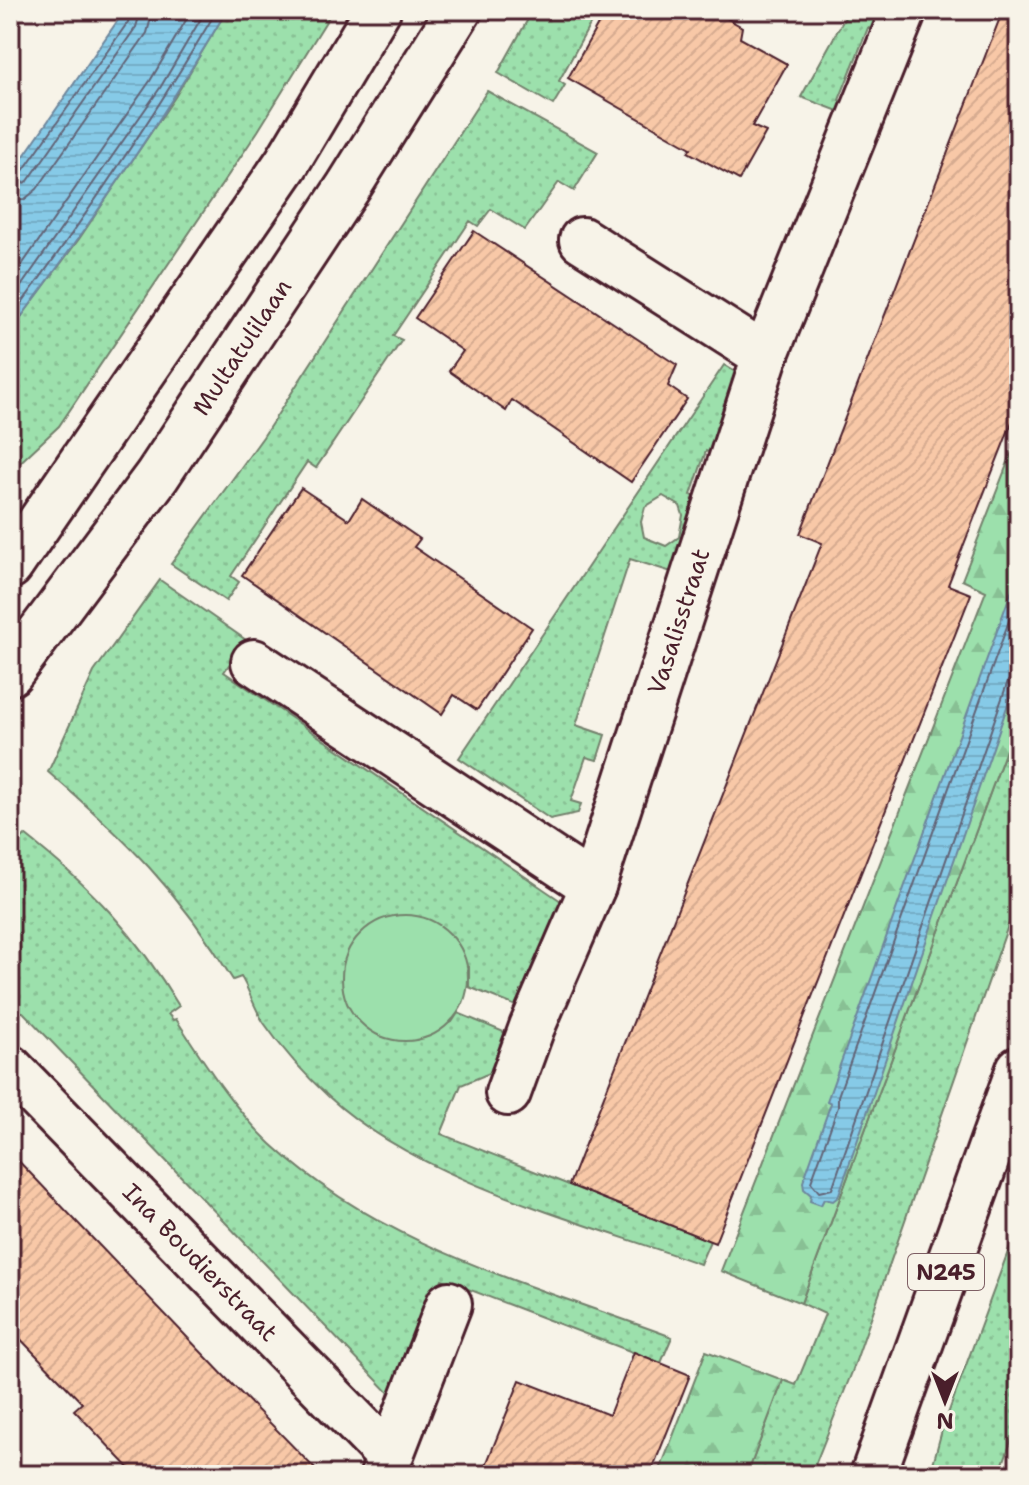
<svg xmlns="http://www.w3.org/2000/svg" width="1029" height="1485" font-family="'Shantell Sans',sans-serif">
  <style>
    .grass { fill: url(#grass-dots); stroke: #73806c; stroke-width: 2; fill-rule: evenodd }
    .forest { fill: url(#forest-firs); stroke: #73806c; stroke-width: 2 }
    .park { fill: #9ce0ac; stroke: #73806c; stroke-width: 2 }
    .water { fill: url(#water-rules); stroke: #6e869c; stroke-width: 2 }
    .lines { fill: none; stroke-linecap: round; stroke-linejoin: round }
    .shore { stroke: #626376; stroke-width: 2 }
    .building { fill: url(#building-hatch); stroke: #4a1f2b; stroke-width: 2 }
    .street-casing { stroke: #4a1f2b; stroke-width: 50 }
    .primary-casing { stroke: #4a1f2b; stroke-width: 50 }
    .street { stroke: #f7f3e8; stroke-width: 44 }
    .primary { stroke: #f7f3e8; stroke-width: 44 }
    .labels { text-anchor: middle; stroke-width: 6; stroke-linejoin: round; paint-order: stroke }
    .shield { fill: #f7f3e8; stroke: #7e5f64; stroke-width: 2 }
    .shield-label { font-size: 22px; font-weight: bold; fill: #4a1f2b }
    .street-label { font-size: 24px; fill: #4a1f2b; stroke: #f7f3e8 }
  </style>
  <defs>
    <pattern id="grass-dots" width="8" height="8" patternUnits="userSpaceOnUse" patternTransform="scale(2)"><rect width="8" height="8" fill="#9ce0ac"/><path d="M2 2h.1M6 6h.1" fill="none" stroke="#88c094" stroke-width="1.8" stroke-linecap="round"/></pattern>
    <pattern id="forest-firs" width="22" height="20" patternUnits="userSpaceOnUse" patternTransform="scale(2)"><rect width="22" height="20" fill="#9ce0ac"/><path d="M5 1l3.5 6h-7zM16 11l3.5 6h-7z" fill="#88c094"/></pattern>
    <pattern id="water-rules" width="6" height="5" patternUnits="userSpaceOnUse" patternTransform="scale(2)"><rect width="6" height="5" fill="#86cae7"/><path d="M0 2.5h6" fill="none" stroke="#75adc6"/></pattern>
    <pattern id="building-hatch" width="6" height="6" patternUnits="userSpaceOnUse" patternTransform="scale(2)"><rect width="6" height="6" fill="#f8c8a7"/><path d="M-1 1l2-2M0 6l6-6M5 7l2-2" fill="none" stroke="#d6ab90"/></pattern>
  </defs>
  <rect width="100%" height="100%" fill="#f7f3e8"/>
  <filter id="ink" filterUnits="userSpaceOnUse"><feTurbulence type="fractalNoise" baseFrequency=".0125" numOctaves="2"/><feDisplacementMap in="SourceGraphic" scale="16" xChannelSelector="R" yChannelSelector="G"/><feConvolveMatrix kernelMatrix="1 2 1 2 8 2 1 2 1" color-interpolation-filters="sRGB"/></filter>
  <g filter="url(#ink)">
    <!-- grass -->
    <path class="grass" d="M 227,10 L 333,10 L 258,131 L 59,426 L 10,472 L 10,332 L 79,239 L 175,97 Z
      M 533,10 L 598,10 L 559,81 L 565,85 L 553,105 L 498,73 Z
      M 849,10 L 887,10 L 878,31 L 868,28 L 839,100 L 850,105 L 846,114 L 801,97 Z
      M 487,91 L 598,152 L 574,191 L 559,182 L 525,230 L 491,209 L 478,226 L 470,221 L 393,336 L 402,340 L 316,468 L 307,462 L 231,576 L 239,582 L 226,601 L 171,564 L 263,437 Z
      M 724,365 L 742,376 L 716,455 L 706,451 L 691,495 L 702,499 L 678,574 L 630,559 L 576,725 L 605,735 L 597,760 L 586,757 L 571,801 L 581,804 L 578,813 L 550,819 L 459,758 ZM 663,496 L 680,506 L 683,515 L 679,537 L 666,546 L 644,537 L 641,522 L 645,507 Z
      M 160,580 L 246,640 L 224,672 L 564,903 L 521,1008 L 469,987 L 469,967 L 343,962 C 341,996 350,1016 378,1035 L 452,1022 L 458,1013 L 511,1035 L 497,1070 L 461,1085 L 441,1134 L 710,1241 L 700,1264 C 583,1222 420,1181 329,1097 C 305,1075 282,1049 264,1023 C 254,1008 248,987 241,977 L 233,980 C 180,892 125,838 48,772 L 94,672 Z
      M 1019,715 L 1019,894 L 852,1372 L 811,1475 L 747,1475 L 783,1380 L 796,1385 L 825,1314 L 801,1303 Z
      M 25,835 C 91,887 136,934 179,1006 L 168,1014 L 173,1020 L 176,1019 C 205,1063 232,1107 271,1144 C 382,1247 533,1285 672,1337 L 661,1363 L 442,1279 L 394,1398 L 23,1012 L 10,1012 L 10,851 Z
      M 1019,1222 L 1019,1419 L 999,1475 L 930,1475 L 942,1430 Z"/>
    <!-- forest -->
    <path class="forest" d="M 1019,434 L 1019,715 L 801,1303 L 721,1271 L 986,591 L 962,580 Z
      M 706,1351 L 783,1380 L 747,1475 L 658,1475 Z"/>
    <!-- park -->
    <path class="park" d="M342 978a63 63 0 1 1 126 0a63 63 0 1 1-126 0Z"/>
    <!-- water -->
    <path class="water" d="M 125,10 L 227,10 C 161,122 88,228 10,332 L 10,176 Z
      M 1019,570 L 1019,672 L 838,1197 L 833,1201 L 824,1199 L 821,1205 L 810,1201 L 811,1195 L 804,1189 L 803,1182 L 831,1103 L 827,1101 Z"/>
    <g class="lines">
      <!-- shore -->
      <path class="shore" d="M 10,179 L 20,175 L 128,22 L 131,10
        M 10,189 L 28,181 L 136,27 L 141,10
        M 10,201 L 25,199 L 37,189 L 147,33 L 153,10
        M 10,282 L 150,81 L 192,10
        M 10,302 L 160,88 L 206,10
        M 10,319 C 84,219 154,117 217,10
        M 1019,593 L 838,1096 L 838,1107 L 811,1182 L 819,1192 L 832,1189 L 1008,681 L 1019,674"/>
    </g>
    <!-- building -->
    <path class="building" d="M 606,10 L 712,10 L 742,27 L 740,38 L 787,64 L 752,126 L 766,132 L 739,180 L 688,152 L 691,148 L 568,78 Z
      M 1003,10 L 1019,10 L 1019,404 L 948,585 L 971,594 L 715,1243 L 569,1185 L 822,543 L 800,534 Z
      M 474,231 L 677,365 L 668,386 L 687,399 L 631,482 L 512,400 L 506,411 L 449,371 L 463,351 L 415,318 Z
      M 301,488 L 349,520 L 362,499 L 420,539 L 414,547 L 532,628 L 477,710 L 454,695 L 442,714 L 242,575 Z
      M 10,1152 L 228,1380 L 321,1475 L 136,1475 L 74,1410 L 82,1403 L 10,1328 Z
      M 634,1352 L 690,1375 L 650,1475 L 482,1475 L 520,1380 L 609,1415 Z"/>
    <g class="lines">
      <defs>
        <g id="street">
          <path d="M 582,240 L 765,356"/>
          <path d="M 10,566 L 286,164 L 378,10"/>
          <path d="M 254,662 L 593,886"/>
          <path id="s1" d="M 10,673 L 157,476 L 349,186 L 459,10"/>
          <path id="s2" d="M 10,1068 L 390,1457"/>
          <path id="s3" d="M 508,1093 L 532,1027 L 593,886 L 765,356 L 904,10"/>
          <path d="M 383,1475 L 449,1304"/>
        </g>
        <path id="primary" d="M 873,1475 L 1019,1069"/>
      </defs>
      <!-- street casing -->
      <use href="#street" class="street-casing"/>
      <!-- primary casing -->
      <use href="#primary" class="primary-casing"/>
      <!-- street -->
      <use href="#street" class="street"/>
      <!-- primary -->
      <use href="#primary" class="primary"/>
    </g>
  </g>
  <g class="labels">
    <!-- shield labels -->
    <rect class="shield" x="908" y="1254" width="76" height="36" rx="6"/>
    <g class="shield-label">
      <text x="946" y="1280">N245</text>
    </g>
    <!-- street labels -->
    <g class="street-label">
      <text dy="8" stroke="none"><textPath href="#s1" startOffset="400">Multatulilaan</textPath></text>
      <text dy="8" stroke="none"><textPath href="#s3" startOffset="502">Vasalisstraat</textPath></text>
      <text dy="8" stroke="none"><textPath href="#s2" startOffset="272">Ina Boudierstraat</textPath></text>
    </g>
  </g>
  <!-- margin -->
  <rect width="1029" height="1485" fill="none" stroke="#f7f3e8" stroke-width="40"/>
  <rect x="20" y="20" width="989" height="1445" fill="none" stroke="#4a1f2b" stroke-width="3" filter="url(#ink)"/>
  <!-- north arrow -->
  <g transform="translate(945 1401) rotate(180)" stroke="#f7f3e8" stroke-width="6" paint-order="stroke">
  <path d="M0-6L14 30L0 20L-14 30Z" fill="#4a1f2b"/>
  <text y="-12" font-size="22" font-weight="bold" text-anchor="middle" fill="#4a1f2b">N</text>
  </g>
</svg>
